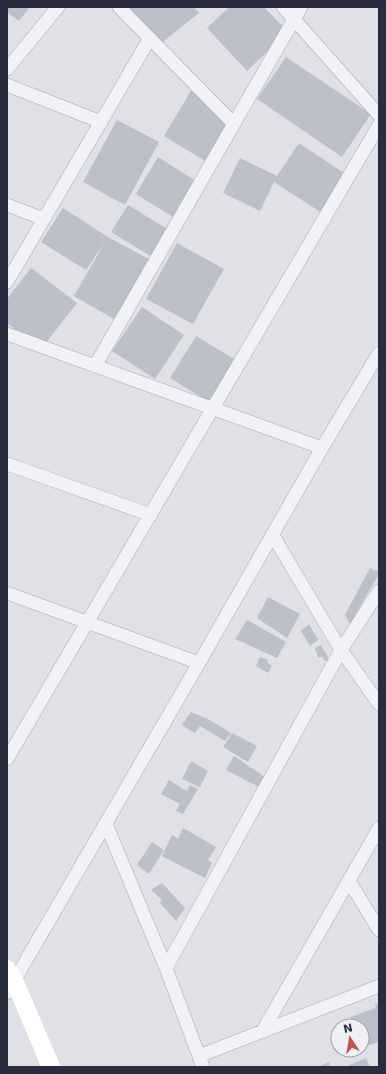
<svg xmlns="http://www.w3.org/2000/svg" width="386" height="1074" font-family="'DejaVu Sans',sans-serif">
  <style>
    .building { fill: #bdbfc9 }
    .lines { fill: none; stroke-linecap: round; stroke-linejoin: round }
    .street-casing { stroke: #a8abb4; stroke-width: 14 }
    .street { stroke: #f1f2f6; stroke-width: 13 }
    .secondary { stroke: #fff; stroke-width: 18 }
  </style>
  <rect width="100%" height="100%" fill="#dfe1e7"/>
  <!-- building -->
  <path class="building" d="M 7,7 L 30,7 L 19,21 L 7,12 Z
    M 129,7 L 194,7 L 199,13 L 159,45 Z
    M 229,7 L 264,7 L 288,32 L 247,71 L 207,28 Z
    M 286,57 L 371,114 L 342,157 L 257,99 Z
    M 192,89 L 233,114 L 205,161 L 164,136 Z
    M 117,120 L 159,142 L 125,205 L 83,182 Z
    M 299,143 L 347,175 L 322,213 L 274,182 L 260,211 L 223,193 L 240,158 L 277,176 Z
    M 158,157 L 199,183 L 176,219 L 136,194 Z
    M 128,205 L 169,230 L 152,257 L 111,232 Z
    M 63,208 L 108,237 L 154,262 L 119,322 L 74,296 L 105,242 L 86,270 L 41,242 Z
    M 177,243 L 224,269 L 193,324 L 146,299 Z
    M 31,268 L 77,303 L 41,349 L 7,323 L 7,299 Z
    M 142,307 L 184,335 L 155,379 L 112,351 Z
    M 196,336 L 239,362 L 212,404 L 170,378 Z
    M 370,568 L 379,572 L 379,574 L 350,624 L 345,615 Z
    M 268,597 L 300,614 L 287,638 L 257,618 Z
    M 247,620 L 286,642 L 277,658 L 235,639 Z
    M 309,624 L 318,640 L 310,646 L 301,631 Z
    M 321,645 L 329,659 L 325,661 L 322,657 L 318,657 L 315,648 Z
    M 260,657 L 268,660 L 267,662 L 272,666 L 268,673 L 256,666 Z
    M 191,712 L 208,719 L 231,733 L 225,741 L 200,726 L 195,733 L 182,725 Z
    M 232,733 L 257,746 L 248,762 L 223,747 Z
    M 234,756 L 265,777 L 259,787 L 226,770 Z
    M 191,761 L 208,771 L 200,787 L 182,779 Z
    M 169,780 L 187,791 L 190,785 L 198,789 L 183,814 L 176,811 L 180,804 L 161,794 Z
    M 183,828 L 216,847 L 208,860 L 212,863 L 205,878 L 162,856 L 172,835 L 178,839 Z
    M 152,842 L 164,850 L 149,874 L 137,865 Z
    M 162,883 L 185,908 L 176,921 L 160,903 L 162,900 L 151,890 Z
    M 379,1003 L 379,1042 L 364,1047 L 362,1042 L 365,1041 L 364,1037 L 362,1037 L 362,1026 L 354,1026 L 350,1017 L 376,1008 L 375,1004 Z
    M 366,1058 L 370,1067 L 345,1067 Z
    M 329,1062 L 330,1067 L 317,1067 Z"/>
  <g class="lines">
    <defs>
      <path id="street" d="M 119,7 L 234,124
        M 283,7 L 379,115
        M 7,69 L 58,7
        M 7,85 L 101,122
        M 7,205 L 44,219
        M 7,282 L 150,38
        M 7,334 L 322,448
        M 95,366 L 301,7
        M 7,464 L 151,515
        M 272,534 L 341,650 L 379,704
        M 7,593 L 199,663
        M 7,759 L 379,125
        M 106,824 L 166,968 L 203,1067
        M 349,881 L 379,930
        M 166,968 L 341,650 L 379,591
        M 7,993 L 199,663 L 322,448 L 379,353
        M 262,1032 L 379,828
        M 199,1056 L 379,986"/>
    </defs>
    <!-- street casing -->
    <use href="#street" class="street-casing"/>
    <!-- street -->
    <use href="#street" class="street"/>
    <!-- secondary -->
    <path class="secondary" d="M 7,969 L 14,980 L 51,1067"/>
  </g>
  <!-- border -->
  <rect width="386" height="1074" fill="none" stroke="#292d3d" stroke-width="16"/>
  <!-- north arrow -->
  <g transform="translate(350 1038) rotate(348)"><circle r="19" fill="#eef0f5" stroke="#9fa2ab"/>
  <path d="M0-3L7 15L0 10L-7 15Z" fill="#c2544e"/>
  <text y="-6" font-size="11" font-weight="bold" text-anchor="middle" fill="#292d3d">N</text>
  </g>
</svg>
